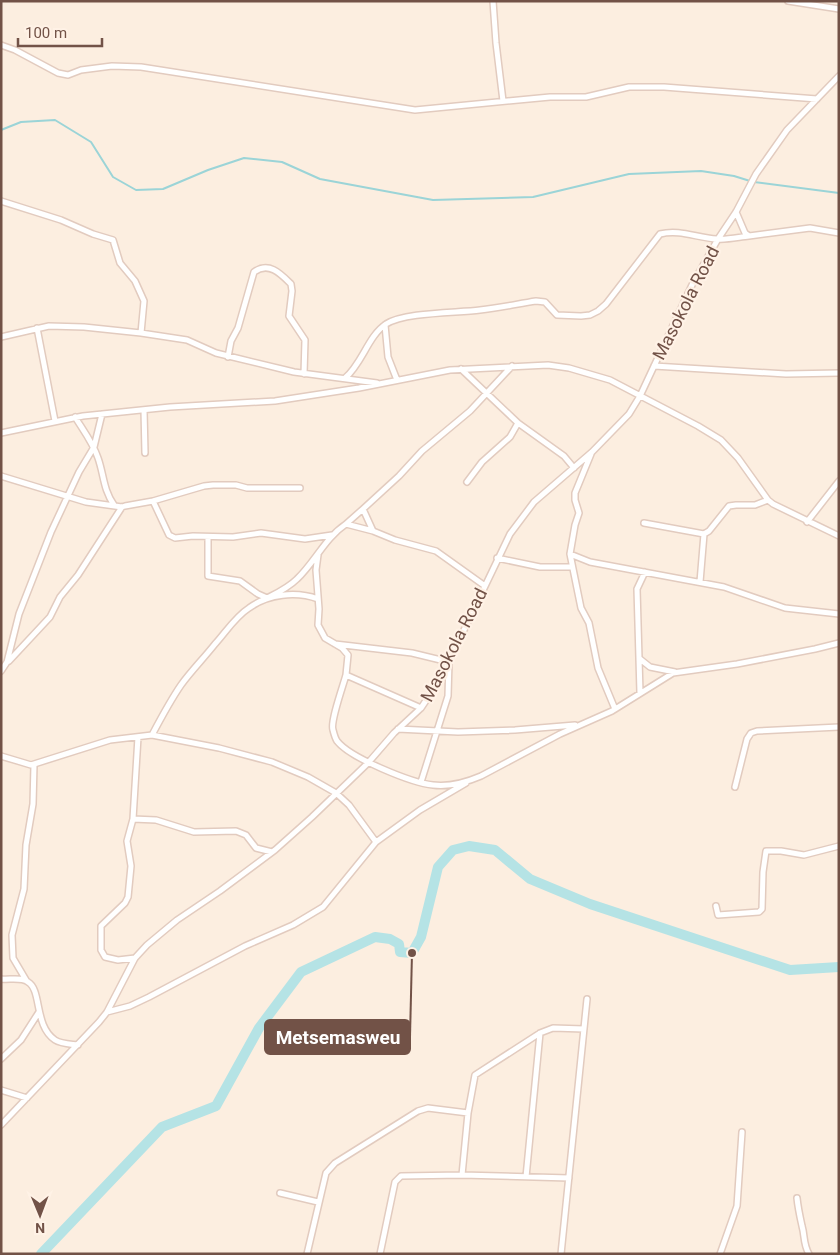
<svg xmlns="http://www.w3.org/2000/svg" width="840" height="1255" font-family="Roboto,sans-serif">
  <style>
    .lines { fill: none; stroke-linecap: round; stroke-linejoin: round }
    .stream { stroke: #9bd4d7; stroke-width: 2 }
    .river { stroke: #b5e3e5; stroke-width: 10 }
    .minor-casing { stroke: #e2cbbf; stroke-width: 8 }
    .minor { stroke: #fff; stroke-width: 5 }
    .labels { text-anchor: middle; stroke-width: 4.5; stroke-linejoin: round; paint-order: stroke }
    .street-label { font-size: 18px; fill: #725247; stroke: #fff2e6 }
    .leader { fill: none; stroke: #725247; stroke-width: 2 }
    .callout-dot { fill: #725247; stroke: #fff2e6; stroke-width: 2 }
    .callout { fill: #725247; stroke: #725247; stroke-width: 2 }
    .callout-label { font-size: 19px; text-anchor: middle; font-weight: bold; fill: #fff }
  </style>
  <rect width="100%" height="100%" fill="#fceee0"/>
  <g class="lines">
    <!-- stream -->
    <path class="stream" d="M 1,130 L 21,122 L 55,120 L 91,142 L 113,177 L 136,190 L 163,189 L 208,170 L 244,158 L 282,162 L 320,179 L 433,200 L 533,197 L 629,174 L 701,171 L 734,176 L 750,181
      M 754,182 L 839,193"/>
    <!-- river -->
    <path class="river" d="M 41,1254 L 162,1127 L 216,1106 L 259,1028 L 301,972 L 375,937 L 390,939 L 399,944 L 400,952 L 412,953 L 421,937 L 438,867 L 453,850 L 469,846 L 495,850 L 530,879 L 590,904 L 790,970 L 839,967"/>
    <defs>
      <path id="minor" d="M 493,1 L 496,43 L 503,101
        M 788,1 L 839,9
        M 1,45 L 15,50 L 58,73 L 68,75 L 81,70 L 112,66 L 141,67 L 415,110 L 550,97 L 586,97 L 629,87 L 664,87 L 817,99
        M 1,201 L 61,220 L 93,234 L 113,240 L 120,263 L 135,281 L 144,301 L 141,333 L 187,340 L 216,353 L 294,372 L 377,383
        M 736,212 L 745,233 L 749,236 L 810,228 L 839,233
        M 385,325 L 388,357 L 397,380
        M 37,328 L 55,421
        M 1,337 L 49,326 L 84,327 L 141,333
        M 228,357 L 231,341 L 238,328 L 254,272 C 269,261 281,274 291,284 L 292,291 L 289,316 L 305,340 L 304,374
        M 654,366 L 786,374 L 839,373
        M 461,369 L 518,423 L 564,456 L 574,468
        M 345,378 C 362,364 368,336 386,324 C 405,312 456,313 480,310 C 499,308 517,304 536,301 L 545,302 L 557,315 L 581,316 L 590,315 L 598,311 L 606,304 L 660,234 C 680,229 697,238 717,239 C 727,240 739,237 749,236
        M 144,410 L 145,453
        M 75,417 C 83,430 93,443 98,458 C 104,475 103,489 114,505
        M 1,433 L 83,416 L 170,407 L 275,401 L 359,388 L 450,370 L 548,365 L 569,368 L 610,380 L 698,426 L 721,440 L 738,458 L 768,500 L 773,504 L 839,536
        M 591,454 L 575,493 L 575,500 L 579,513 L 575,525 L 570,554 L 590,562 L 724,587 L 785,608 L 839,614
        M 1,476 L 86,502 L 122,507 L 125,506 L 153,501 L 169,535 L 175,538 L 193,536 L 233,537 L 261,533 L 305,539 L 332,535
        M 467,482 L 482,462 L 510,437 L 518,423
        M 153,501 L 204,486 L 213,485 L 236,485 L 247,488 L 300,488
        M 363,509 L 346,524 L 373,531
        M 807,522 L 839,481
        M 644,523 L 704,534 L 709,531 L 729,506 L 736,505 L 755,505 L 768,500
        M 208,537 L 208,576 L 240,581 L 258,594 L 267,598 C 277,593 288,588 297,579 C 315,562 325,538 346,524
        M 570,554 L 581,608 L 589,623 L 598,668 L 615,709
        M 318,555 L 316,570 L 319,609 L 318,625 L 325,638 L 342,648 L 348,655 L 346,675 L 421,708
        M 497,558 L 540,567 L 572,567
        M 700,582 L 704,534
        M 485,586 L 436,551 L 395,540 L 373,531 L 363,509 L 399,476 L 422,451 L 470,411 L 512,366
        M 335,644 L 412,653 L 449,662 L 448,696 L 421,782
        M 640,659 L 650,667 L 675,672
        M 9,661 L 50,617 L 60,597 L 78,575 L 122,507
        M 1,671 L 7,662 L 19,614 L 51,532 L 79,472 L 94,447 L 102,414
        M 346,675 C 343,686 330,722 333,730 C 334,734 335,738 337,741 C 350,758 412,783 433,785 C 449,787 467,782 481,776 L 560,734 L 612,711 L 673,673 L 737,664 L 815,649 L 839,643
        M 640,693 L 637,589 L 645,572
        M 398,729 L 458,732 L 515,730 L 575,725
        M 152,735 C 161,718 170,701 181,685 C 191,671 204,658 215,644 C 226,632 235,617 249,608 C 268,594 296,591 318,599
        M 1,756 L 31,765 L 110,740 L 152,735 L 219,748 L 272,762 L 308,777 L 336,793 L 349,805 L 376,842 L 323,907 L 293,925 L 245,946 L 149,997 L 130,1006 L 107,1012
        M 735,787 L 747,739 L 751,733 L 757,731 L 839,727
        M 133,819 L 156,820 L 194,832 L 236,831 L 246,835 L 256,848 L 272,852
        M 376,842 L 420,810 L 466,783
        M 716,906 L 718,915 L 759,912 L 762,909 L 763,872 L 766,851 L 781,851 L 804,855 L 839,846
        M 135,958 L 118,960 L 105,957 L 101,950 L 101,926 L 125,903 L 128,897 L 131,866 L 127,841 L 133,819 L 138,737
        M 1,979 C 9,980 22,977 28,982 C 42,990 34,1026 55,1040 C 61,1044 71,1044 78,1045
        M 26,980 L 13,958 L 12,935 L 24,889 L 26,845 L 33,804 L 34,765
        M 1,1059 L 21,1040 L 39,1012
        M 1,1090 L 27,1098
        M 1,1125 L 99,1022 L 107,1012 L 135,958 L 147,945 L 177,920 L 220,891 L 275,850 L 312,817 L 368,763 L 394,733 L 421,708 L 441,678 L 510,534 L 534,502 L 592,452 L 629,414 L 640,396 L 692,285 L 718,239 L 736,212 L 756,174 L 787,130 L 839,76
        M 462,1175 L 468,1113 L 475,1075 L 540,1033 L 553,1028 L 584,1029
        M 526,1177 L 540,1033
        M 280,1193 L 318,1202
        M 797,1198 C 798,1208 800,1217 802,1226 C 805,1236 803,1244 809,1254
        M 307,1254 L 326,1173 L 335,1163 L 418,1111 L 428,1108 L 468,1113
        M 380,1254 L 395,1182 L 401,1176 L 462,1175 L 569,1178
        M 561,1254 L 587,999
        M 720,1254 L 737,1206 L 742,1132"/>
    </defs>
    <!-- minor casing -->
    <use href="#minor" class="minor-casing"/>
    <!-- minor -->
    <use href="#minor" class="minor"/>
  </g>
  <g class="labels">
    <!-- street labels -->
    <g class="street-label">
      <text transform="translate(686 303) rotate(-63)" y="6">Masokola Road</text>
      <text transform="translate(454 645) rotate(-63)" y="6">Masokola Road</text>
    </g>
  </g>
  <!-- callouts -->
  <path class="leader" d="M412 953L410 1037"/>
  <circle class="callout-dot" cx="412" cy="953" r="5"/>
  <rect class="callout" x="265" y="1020" width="145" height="34" rx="5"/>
  <g class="callout-label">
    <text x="338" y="1044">Metsemasweu</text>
  </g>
  <!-- border -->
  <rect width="840" height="1255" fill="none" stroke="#725247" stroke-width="5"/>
  <!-- north arrow -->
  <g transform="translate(40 1215) rotate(179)" stroke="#fff2e6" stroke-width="4" paint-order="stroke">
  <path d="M0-4L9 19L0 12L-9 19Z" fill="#725247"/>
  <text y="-8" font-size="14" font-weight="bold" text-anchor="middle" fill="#725247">N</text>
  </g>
  <!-- scale -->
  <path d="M18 38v8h84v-8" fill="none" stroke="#725247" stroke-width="2.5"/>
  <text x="25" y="38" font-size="15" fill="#725247" stroke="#fff2e6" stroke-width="4" paint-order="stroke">100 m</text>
</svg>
